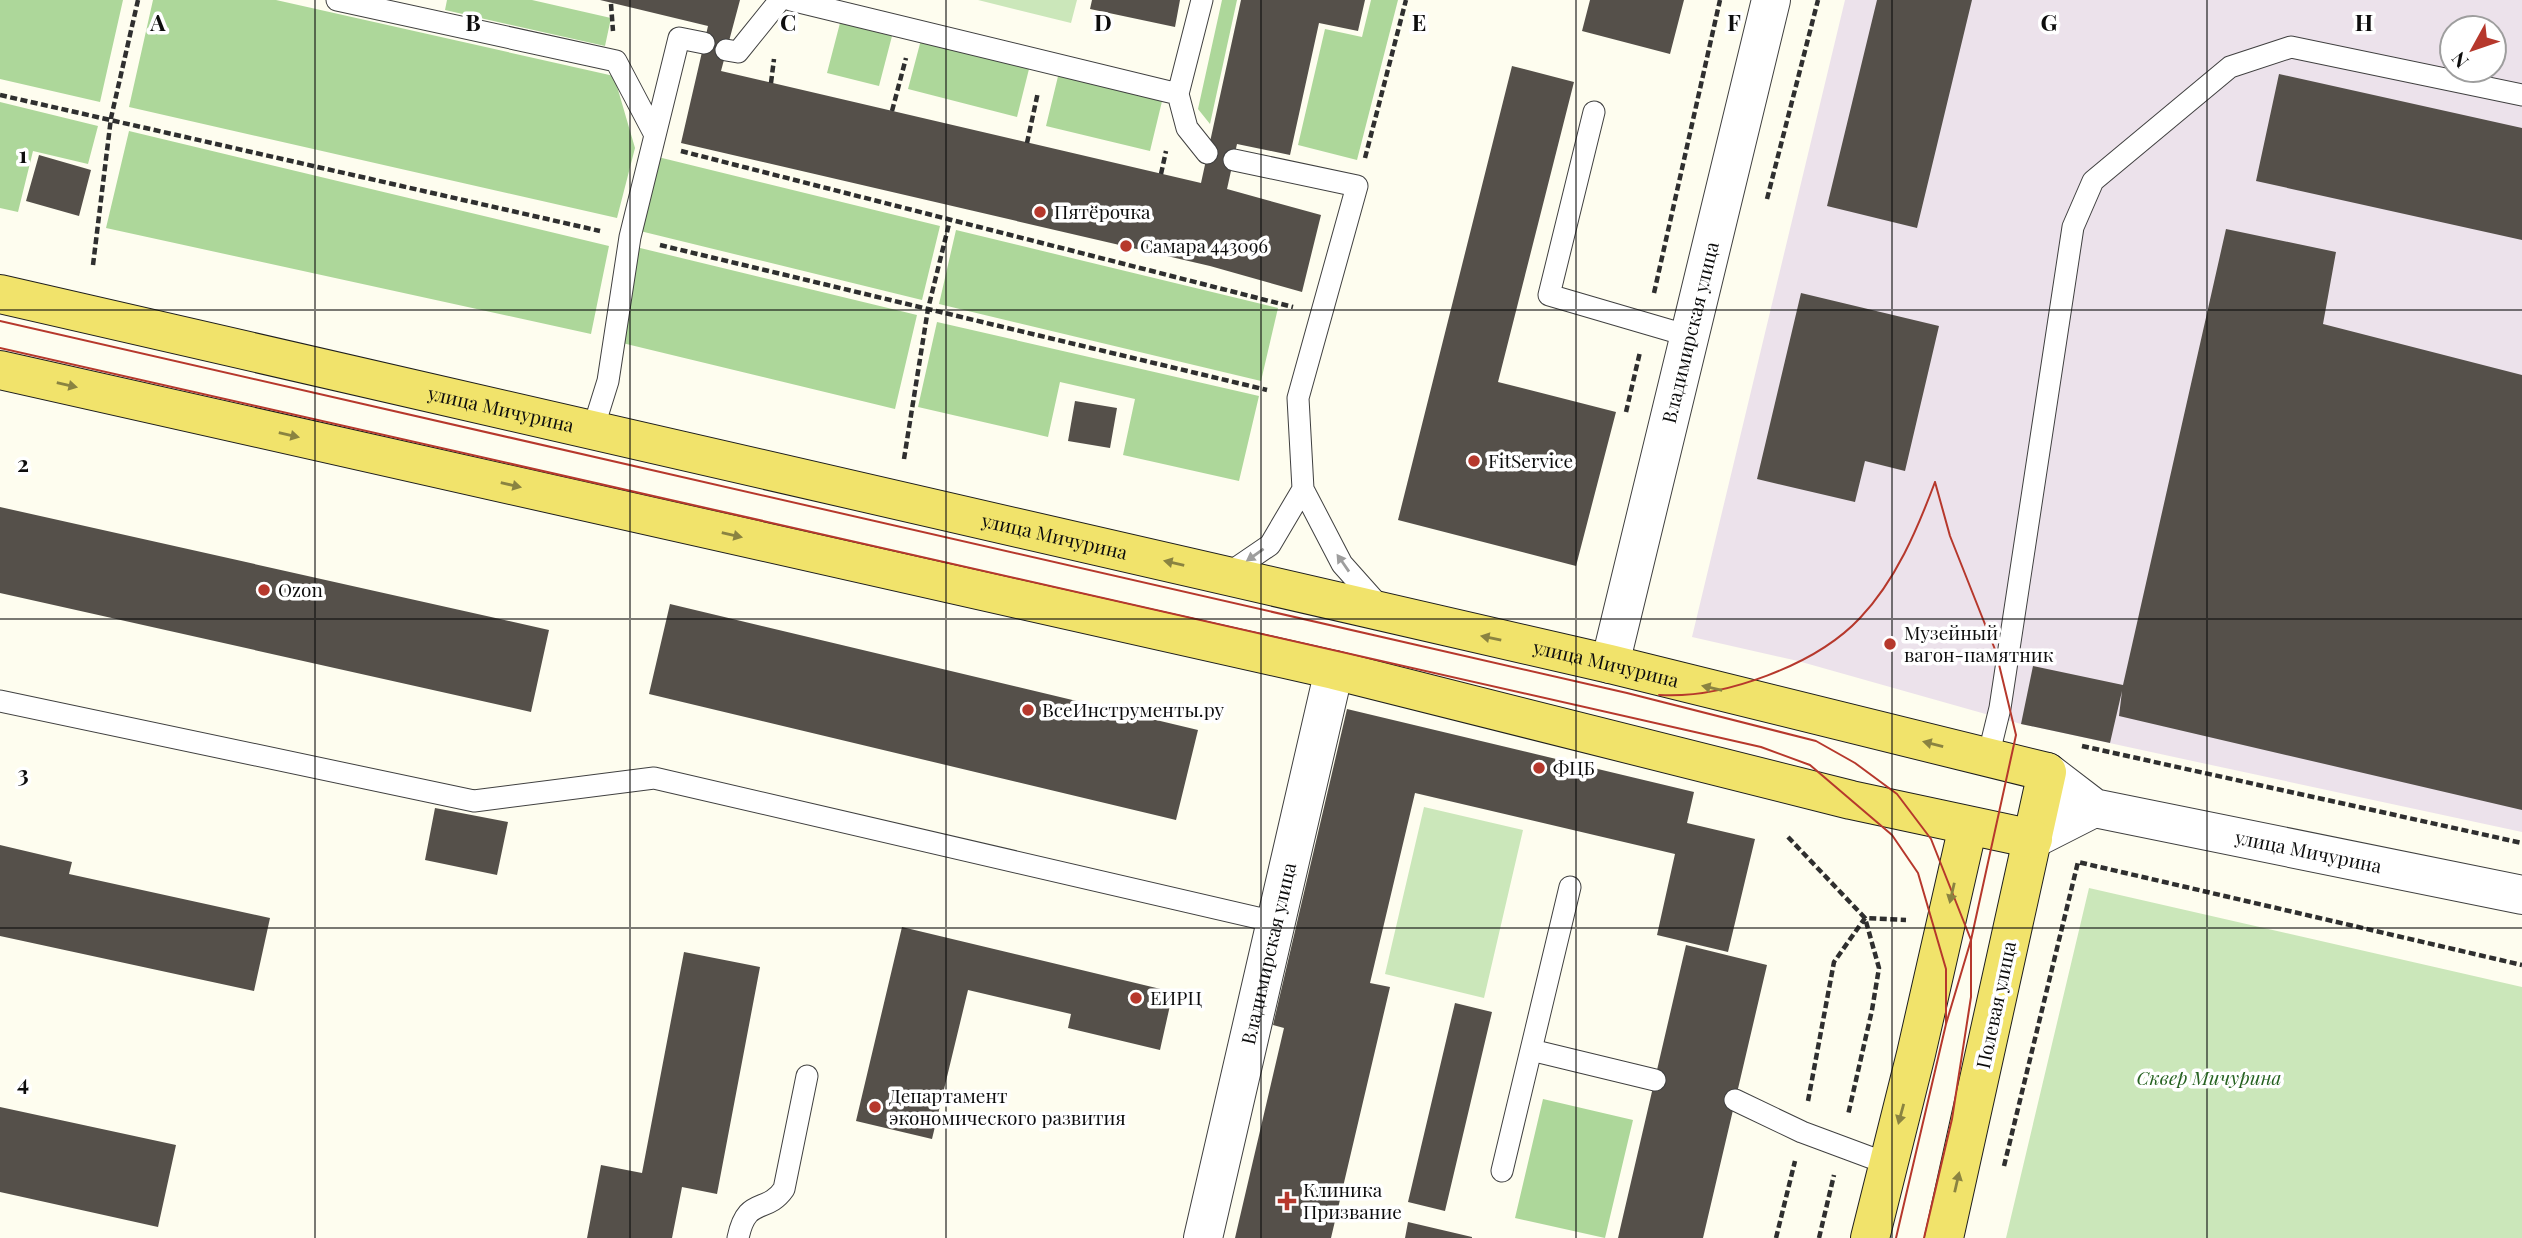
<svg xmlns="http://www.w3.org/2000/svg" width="2522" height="1238" font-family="'Playfair Display',serif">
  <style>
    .industrial { fill: #ece2eb; fill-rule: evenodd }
    .green { fill: #cbe7ba }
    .forest { fill: #add79a }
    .building { fill: #55504a }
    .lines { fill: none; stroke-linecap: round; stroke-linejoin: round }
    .service-casing { stroke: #404040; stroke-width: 23 }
    .minor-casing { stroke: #404040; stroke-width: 40 }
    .tertiary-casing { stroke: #404040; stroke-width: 40 }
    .primary-casing { stroke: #1e1e1e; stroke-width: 40 }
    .path { stroke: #2f2f2f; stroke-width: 4.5; stroke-dasharray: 7 3.5; stroke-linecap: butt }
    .service { stroke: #fff; stroke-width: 21 }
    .minor { stroke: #fff; stroke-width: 38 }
    .tertiary { stroke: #fff; stroke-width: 38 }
    .primary { stroke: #f1e36b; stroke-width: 38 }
    .tram { stroke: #b6382c; stroke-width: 2 }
    .oneway { fill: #8a8341 }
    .oneway2 { fill: #9e9e9e }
    .grid { fill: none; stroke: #0d0d0d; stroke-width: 2; stroke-opacity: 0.55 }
    .poi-dot { fill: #b6382c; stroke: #fff; stroke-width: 2.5 }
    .labels { text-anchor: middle; stroke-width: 7; stroke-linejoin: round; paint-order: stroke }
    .poi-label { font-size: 19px; fill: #0d0d0d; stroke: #fff; text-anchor: start }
    .street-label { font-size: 19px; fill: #0d0d0d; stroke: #fff }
    .park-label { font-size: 19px; font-style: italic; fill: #266221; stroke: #fff }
    .grid-label { font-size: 23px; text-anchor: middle; font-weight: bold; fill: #0d0d0d; stroke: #fff; stroke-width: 7; stroke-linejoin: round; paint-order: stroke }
  </style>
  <rect width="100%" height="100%" fill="#fefdef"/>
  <!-- industrial -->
  <path class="industrial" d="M 1845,0 L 2522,0 L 2522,832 L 2021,724 L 1798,661 L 1692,637 ZM 2452,28 L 2494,28 L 2494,70 L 2452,70 Z"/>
  <!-- green -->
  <path class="green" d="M 978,0 L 1077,0 L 1071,23 Z
    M 1424,807 L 1523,830 L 1484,998 L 1385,974 Z
    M 2089,888 L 2522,987 L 2522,1238 L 2006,1238 Z"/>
  <!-- forest -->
  <path class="forest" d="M 0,0 L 123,0 L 100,102 L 0,79 Z
    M 153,0 L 276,0 L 614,76 L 635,148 L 617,218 L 129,107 Z
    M 447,0 L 532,0 L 611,18 L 605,46 L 445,10 Z
    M 1222,0 L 1237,0 L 1210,124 L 1198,109 Z
    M 1371,0 L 1398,0 L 1357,160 L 1298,145 L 1325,29 L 1362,37 Z
    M 840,23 L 892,36 L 879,86 L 827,73 Z
    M 922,36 L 1030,65 L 1017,117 L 908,89 Z
    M 1060,68 L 1164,93 L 1150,151 L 1046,126 Z
    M 0,102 L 98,126 L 88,164 L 33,151 L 18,212 L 0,208 Z
    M 129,131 L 609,246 L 591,334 L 106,228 Z
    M 658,157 L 940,226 L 922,300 L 640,231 Z
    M 956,230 L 1278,308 L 1261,381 L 939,304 Z
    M 636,247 L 917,315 L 895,409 L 614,341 Z
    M 937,322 L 1259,396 L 1239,481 L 1123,455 L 1135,399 L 1060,382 L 1048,437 L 918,407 Z
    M 1543,1099 L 1633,1120 L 1605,1238 L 1515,1218 Z"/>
  <!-- building -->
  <path class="building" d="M 600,0 L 740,0 L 721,71 L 1201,183 L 1241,0 L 1365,0 L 1358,31 L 1319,23 L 1290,155 L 1237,144 L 1227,189 L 1321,215 L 1302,292 L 1210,266 L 681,143 L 708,26 Z
    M 1092,0 L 1180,0 L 1175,27 L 1090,9 Z
    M 1590,0 L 1684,0 L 1670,54 L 1582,31 Z
    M 1877,0 L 1972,0 L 1917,228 L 1827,206 Z
    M 1512,66 L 1574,82 L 1498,382 L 1616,412 L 1576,566 L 1398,520 Z
    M 2279,74 L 2522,128 L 2522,240 L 2256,181 Z
    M 39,155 L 91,170 L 79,216 L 26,201 Z
    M 2226,229 L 2336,252 L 2323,324 L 2522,375 L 2522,810 L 2119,716 L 2122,691 L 2110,743 L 2021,724 L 2033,666 L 2123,685 Z
    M 1801,293 L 1939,326 L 1905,471 L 1865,461 L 1855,502 L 1757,479 Z
    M 1075,401 L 1117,408 L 1110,448 L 1068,441 Z
    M 0,507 L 549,630 L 531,712 L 0,593 Z
    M 670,604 L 1198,730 L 1176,820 L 649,694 Z
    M 1347,709 L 1694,792 L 1687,823 L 1755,839 L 1728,952 L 1657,935 L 1675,854 L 1415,793 L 1370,983 L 1390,987 L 1331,1238 L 1235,1238 L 1284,1028 L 1273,1025 Z
    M 435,808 L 508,822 L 497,875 L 425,860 Z
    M 0,845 L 72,862 L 69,874 L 270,918 L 254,991 L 0,936 Z
    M 902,927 L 1173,992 L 1160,1050 L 1068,1028 L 1071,1014 L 968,990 L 932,1139 L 856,1121 Z
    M 1686,945 L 1767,965 L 1703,1238 L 1618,1238 Z
    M 684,952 L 760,967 L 717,1194 L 682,1187 L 672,1238 L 587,1238 L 601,1165 L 642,1173 Z
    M 1455,1003 L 1492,1012 L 1445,1211 L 1408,1202 Z
    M 0,1107 L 176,1145 L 158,1227 L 0,1192 Z
    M 1408,1222 L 1472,1237 L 1472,1238 L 1405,1238 Z"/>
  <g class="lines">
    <defs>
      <path id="service" d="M 337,0 L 616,61 L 655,135
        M 791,0 L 1178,94
        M 1202,0 L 1178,94 L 1187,128 L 1207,153
        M 726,50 L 738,52 L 780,0
        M 1594,112 L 1549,295 L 1689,336
        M 1234,160 L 1357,186 L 1298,398 L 1303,489 L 1342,564 L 1383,610
        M 593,429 L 608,381 L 630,237 L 679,38 L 704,43
        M 1226,575 L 1270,545 L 1303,489
        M 0,701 L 474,801 L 654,778 L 1275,922
        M 1988,757 L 2000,708 L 2073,227 L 2093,181 L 2230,67 L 2291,47 L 2522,95
        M 1531,1050 L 1655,1080
        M 1735,1100 L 1802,1132 L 1888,1164
        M 1502,1171 L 1570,887
        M 738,1238 C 747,1195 766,1215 784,1189 L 807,1076"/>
      <g id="minor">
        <path id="s1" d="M 2047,772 L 2094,808 L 2522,895"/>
        <path d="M 2033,839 L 2094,808"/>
        <path id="s2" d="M 1203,1238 L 1334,670"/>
      </g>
      <g id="tertiary">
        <path id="s3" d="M 1610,664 L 1771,0"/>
      </g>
      <g id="primary">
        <path id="s4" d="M 0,294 L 1610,664 L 2047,772 L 1944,1238"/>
        <path d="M 0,370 L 1334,670 L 1851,800 L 2033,839"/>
        <path d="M 1870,1238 L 1916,1054 L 1968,826"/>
      </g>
    </defs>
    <!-- service casing -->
    <use href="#service" class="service-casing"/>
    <!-- minor casing -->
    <use href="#minor" class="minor-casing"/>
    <!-- tertiary casing -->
    <use href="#tertiary" class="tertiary-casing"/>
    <!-- primary casing -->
    <use href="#primary" class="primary-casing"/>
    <!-- path -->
    <path class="path" d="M 611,4 L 613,31
      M 771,83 L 774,59
      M 0,95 L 600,231
      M 892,111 L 906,58
      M 1027,143 L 1038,92
      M 681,151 L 1293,307
      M 1365,158 L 1406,0
      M 1161,174 L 1166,151
      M 1767,199 L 1818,0
      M 660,245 L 1267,390
      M 93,265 L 111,118 L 138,0
      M 1654,293 L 1720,0
      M 1626,412 L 1640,352
      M 904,459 L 928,309 L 950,220
      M 2082,746 L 2522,843
      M 1788,837 L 1865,918 L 1879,968 L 1872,1010 L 1848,1115
      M 1808,1101 L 1834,962 L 1865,918 L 1906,920
      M 2004,1166 L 2078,862 L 2522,965
      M 1776,1238 L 1795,1161
      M 1819,1238 L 1834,1175"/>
    <!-- service -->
    <use href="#service" class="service"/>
    <!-- minor -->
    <use href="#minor" class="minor"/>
    <!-- tertiary -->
    <use href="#tertiary" class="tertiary"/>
    <!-- primary -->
    <use href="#primary" class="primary"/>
    <!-- tram -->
    <path class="tram" d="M 0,321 L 1627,693 L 1816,741 L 1855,763 L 1897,794 L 1931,839 L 1971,940 L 1971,997 L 1952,1119 L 1924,1238
      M 0,348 L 1761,747 L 1810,765 L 1892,835 L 1918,873 L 1946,969 L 1946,1024
      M 1659,695 C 1723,699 1816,665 1860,618 C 1896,580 1917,530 1935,482
      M 1896,1238 L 1946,1024 L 1971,940 L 2016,735 L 1996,652 L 1950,536 L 1935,482"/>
  </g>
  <!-- one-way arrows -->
  <defs><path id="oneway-solid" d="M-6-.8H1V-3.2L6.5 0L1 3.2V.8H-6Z" transform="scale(1.75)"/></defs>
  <g class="oneway">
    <use href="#oneway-solid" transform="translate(67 385) rotate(13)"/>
    <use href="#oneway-solid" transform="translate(289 435) rotate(13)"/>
    <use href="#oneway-solid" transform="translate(511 485) rotate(13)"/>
    <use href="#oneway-solid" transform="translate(732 535) rotate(13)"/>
    <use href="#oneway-solid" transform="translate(1174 563) rotate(-167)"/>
    <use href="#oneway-solid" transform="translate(1491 638) rotate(-168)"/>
    <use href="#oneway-solid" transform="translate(1712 688) rotate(-167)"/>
    <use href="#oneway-solid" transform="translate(1933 744) rotate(-166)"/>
    <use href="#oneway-solid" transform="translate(1952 893) rotate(103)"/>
    <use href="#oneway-solid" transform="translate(1901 1114) rotate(105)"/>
    <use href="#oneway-solid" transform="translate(1957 1182) rotate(-77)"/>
  </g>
  <g class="oneway2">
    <use href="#oneway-solid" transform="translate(1255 555) rotate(145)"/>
    <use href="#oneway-solid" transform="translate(1343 563) rotate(-125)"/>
  </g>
  <!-- grid -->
  <path class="grid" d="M 315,0 L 315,1238M 630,0 L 630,1238M 946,0 L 946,1238M 1261,0 L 1261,1238M 1576,0 L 1576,1238M 1892,0 L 1892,1238M 2207,0 L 2207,1238M 0,310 L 2522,310M 0,619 L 2522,619M 0,928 L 2522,928"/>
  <!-- markers -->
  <g class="poi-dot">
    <circle cx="1040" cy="212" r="7"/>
    <circle cx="1126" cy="246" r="7"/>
    <circle cx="1474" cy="461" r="7"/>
    <circle cx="264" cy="590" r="7"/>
    <circle cx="1890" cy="644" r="7"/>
    <circle cx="1028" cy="710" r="7"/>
    <circle cx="1539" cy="768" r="7"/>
    <circle cx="1136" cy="998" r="7"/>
    <circle cx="875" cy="1107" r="7"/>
    <path d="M1283.5 1190.5h7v7h7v7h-7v7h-7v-7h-7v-7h7z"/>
  </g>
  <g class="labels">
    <!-- poi labels -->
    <g class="poi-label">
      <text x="1054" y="219">Пятёрочка</text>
      <text x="1140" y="253">Самара 443096</text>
      <text x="1488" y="468">FitService</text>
      <text x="278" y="597">Ozon</text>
      <text x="1904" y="640">Музейный<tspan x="1904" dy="22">вагон-памятник</tspan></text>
      <text x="1042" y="717">ВсеИнструменты.ру</text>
      <text x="1553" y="775">ФЦБ</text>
      <text x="1150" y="1005">ЕИРЦ</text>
      <text x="889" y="1103">Департамент<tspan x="889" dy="22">экономического развития</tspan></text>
      <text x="1303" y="1197">Клиника<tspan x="1303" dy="22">Призвание</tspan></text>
    </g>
    <!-- street labels -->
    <g class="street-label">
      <text dy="7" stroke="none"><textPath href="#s3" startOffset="341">Владимирская улица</textPath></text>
      <text dy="7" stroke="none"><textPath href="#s4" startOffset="514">улица Мичурина</textPath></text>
      <text dy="7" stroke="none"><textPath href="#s4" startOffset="1082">улица Мичурина</textPath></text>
      <text dy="7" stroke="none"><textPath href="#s4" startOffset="1648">улица Мичурина</textPath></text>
      <text dy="7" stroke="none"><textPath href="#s1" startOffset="278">улица Мичурина</textPath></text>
      <text dy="7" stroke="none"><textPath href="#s2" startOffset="292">Владимирская улица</textPath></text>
      <text transform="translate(1996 1005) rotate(-78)" y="7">Полевая улица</text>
    </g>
    <!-- park labels -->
    <g class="park-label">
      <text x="2209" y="1085">Сквер Мичурина</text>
    </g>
  </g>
  <g class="grid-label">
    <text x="158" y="31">A</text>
    <text x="473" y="31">B</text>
    <text x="788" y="31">C</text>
    <text x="1103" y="31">D</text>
    <text x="1419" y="31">E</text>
    <text x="1734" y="31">F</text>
    <text x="2049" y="31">G</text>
    <text x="2364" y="31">H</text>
    <text x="23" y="163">1</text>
    <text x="23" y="472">2</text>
    <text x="23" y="782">3</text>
    <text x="23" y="1091">4</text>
  </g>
  <!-- north arrow -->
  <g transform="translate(2473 49) rotate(230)"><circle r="33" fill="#ffffff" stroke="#9e9e9e" stroke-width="2"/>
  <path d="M0-5L12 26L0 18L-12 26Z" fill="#b6382c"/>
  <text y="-10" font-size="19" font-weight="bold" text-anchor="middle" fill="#0d0d0d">N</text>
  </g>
</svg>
